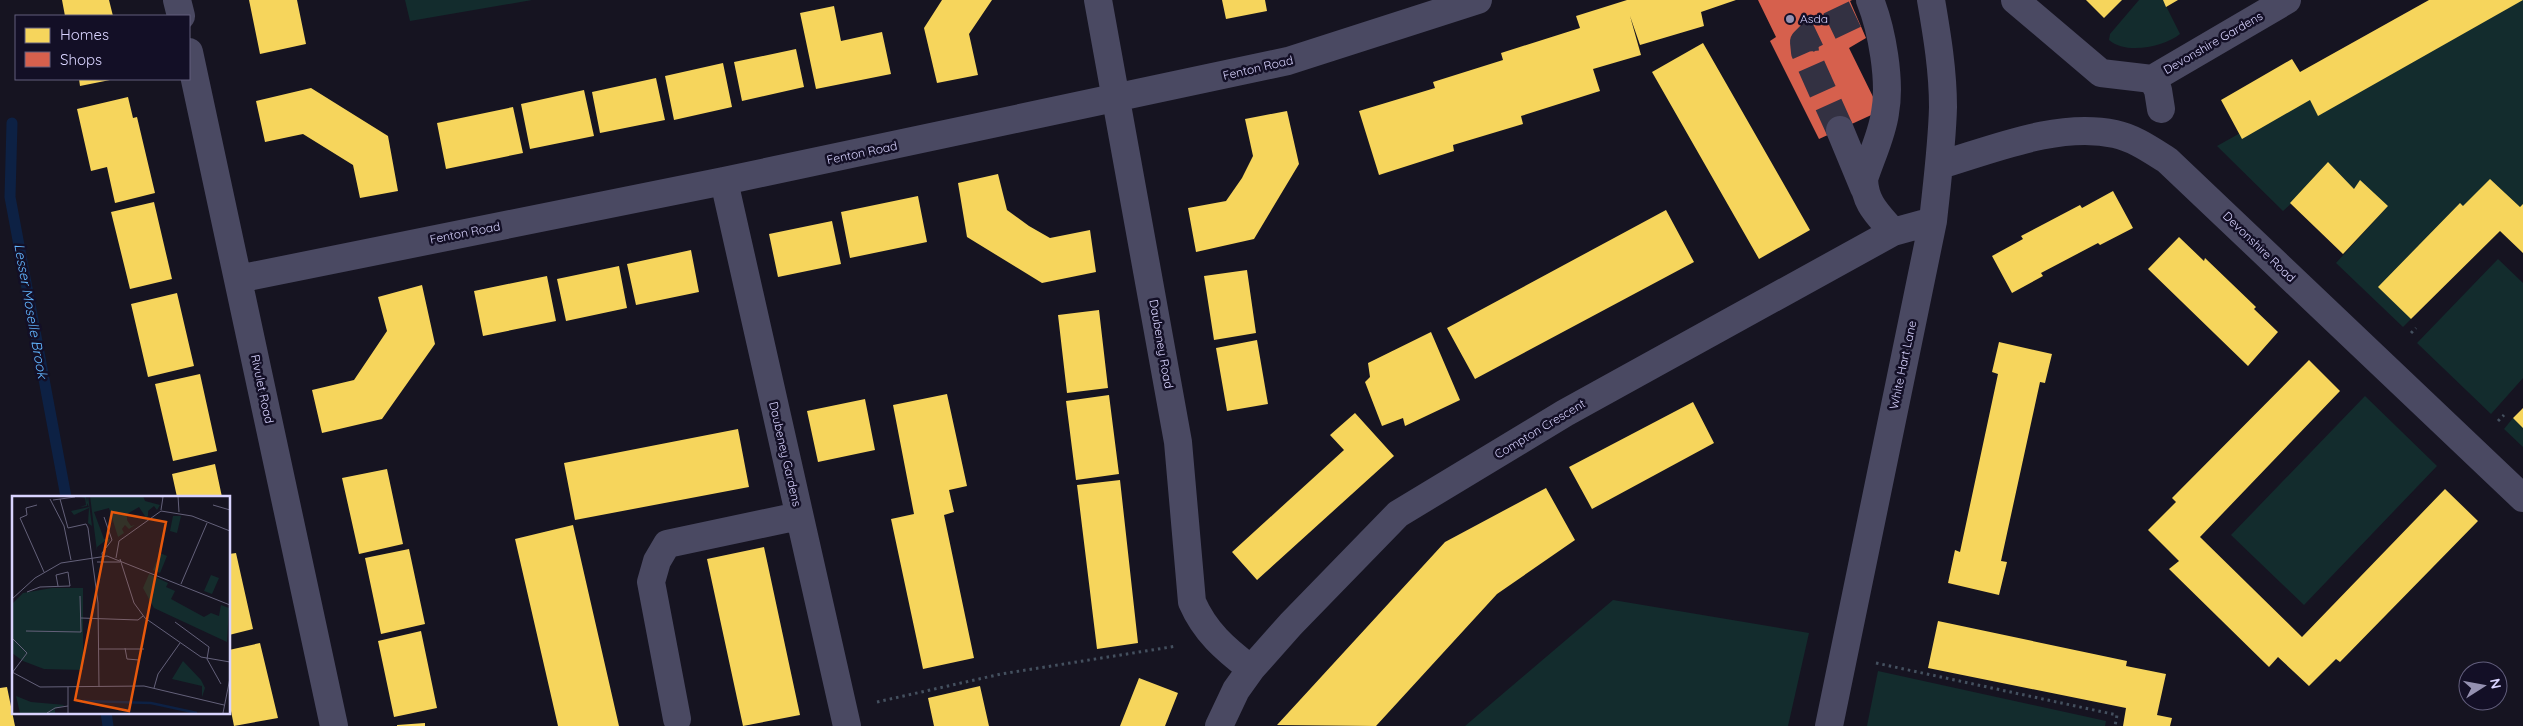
<svg xmlns="http://www.w3.org/2000/svg" width="2523" height="726" font-family="Quicksand,sans-serif">
  <style>
    .green { fill: #132c2d }
    .homes { fill: #f6d55c }
    .shops { fill: #d6604d }
    .lines { fill: none; stroke-linecap: round; stroke-linejoin: round }
    .stream { stroke: #0d2144; stroke-width: 11 }
    .minor-tunnel { stroke: #333142; stroke-width: 28; stroke-dasharray: 28 14; stroke-linecap: butt }
    .path { stroke: #44505f; stroke-width: 3; stroke-dasharray: 2.5 4; stroke-linecap: butt }
    .minor { stroke: #4a4962; stroke-width: 28 }
    .poi-dot { fill: #9591b1; stroke: #130f26; stroke-width: 2 }
    .labels { text-anchor: middle; stroke-width: 5; stroke-linejoin: round; paint-order: stroke }
    .poi-label { font-size: 12px; fill: #d9d4ff; stroke: #130f26; text-anchor: start }
    .street-label { font-size: 12px; fill: #d9d4ff; stroke: #130f26 }
    .water-label { font-size: 14px; font-style: italic; fill: #62b6ff; stroke: #130f26 }
    .inset-river { fill: none; stroke: #0d2144; stroke-width: 2.5 }
    .inset-road { fill: none; stroke: #64617a; stroke-width: 1 }
    .view { fill: #e8590c; fill-opacity: 0.15; stroke: #e8590c; stroke-width: 2.5 }
    .inset-edge { fill: none; stroke: #d9d4ff; stroke-width: 2.5 }
  </style>
  <rect width="100%" height="100%" fill="#161421"/>
  <!-- green -->
  <path class="green" d="M 405,0 L 532,0 L 410,21 Z
    M 2139,0 L 2163,0 L 2180,34 C 2164,47 2126,55 2109,40 L 2110,34 Z
    M 2478,0 L 2523,0 L 2523,207 L 2410,314 L 2411,319 L 2403,327 L 2336,263 L 2388,206 L 2293,202 L 2283,211 L 2217,146 Z
    M 2498,259 L 2523,283 L 2523,378 L 2491,414 L 2417,343 Z
    M 2365,396 L 2437,466 L 2304,605 L 2231,535 Z
    M 2513,418 L 2523,427 L 2523,447 L 2504,429 Z
    M 1613,600 L 1809,633 L 1788,726 L 1465,726 Z
    M 1878,671 L 2106,721 L 2105,726 L 1867,726 Z"/>
  <!-- homes -->
  <path class="homes" d="M 62,0 L 109,0 L 113,16 L 65,16 Z
    M 249,0 L 297,0 L 306,44 L 260,54 Z
    M 942,0 L 992,0 L 969,34 L 978,75 L 937,83 L 924,28 Z
    M 1222,0 L 1265,0 L 1267,11 L 1226,19 Z
    M 1627,0 L 1736,0 L 1701,12 L 1704,26 L 1640,45 L 1630,16 L 1641,55 L 1593,69 L 1600,91 L 1521,116 L 1523,124 L 1453,145 L 1454,151 L 1379,175 L 1359,111 L 1435,88 L 1433,82 L 1503,60 L 1501,53 L 1580,28 L 1576,16 Z
    M 2086,0 L 2122,0 L 2104,18 Z
    M 2163,0 L 2178,0 L 2166,7 Z
    M 2429,0 L 2523,0 L 2318,116 L 2310,100 L 2242,139 L 2221,100 L 2292,59 L 2300,72 Z
    M 834,6 L 841,41 L 882,32 L 891,74 L 816,89 L 800,13 Z
    M 1703,43 L 1810,230 L 1759,259 L 1652,72 Z
    M 796,49 L 804,87 L 742,101 L 734,62 Z
    M 723,63 L 732,107 L 674,120 L 665,76 Z
    M 656,78 L 665,120 L 600,133 L 592,92 Z
    M 79,79 L 110,79 L 110,80 L 80,86 Z
    M 311,88 L 388,136 L 398,191 L 360,198 L 353,165 L 303,134 L 265,142 L 256,101 Z
    M 584,90 L 594,136 L 530,149 L 521,104 Z
    M 128,97 L 133,118 L 137,117 L 155,193 L 115,203 L 107,167 L 91,171 L 77,109 Z
    M 513,107 L 523,153 L 446,169 L 437,123 Z
    M 1287,111 L 1299,164 L 1254,239 L 1196,252 L 1188,208 L 1226,201 L 1242,178 L 1253,156 L 1245,119 Z
    M 2328,162 L 2354,189 L 2360,180 L 2388,206 L 2343,254 L 2290,203 Z
    M 998,174 L 1007,210 L 1029,226 L 1050,238 L 1090,230 L 1096,272 L 1042,283 L 967,237 L 958,183 Z
    M 2490,179 L 2520,207 L 2523,204 L 2523,253 L 2500,231 L 2411,319 L 2378,287 L 2460,203 L 2463,206 Z
    M 2113,191 L 2133,228 L 2100,245 L 2098,243 L 2041,273 L 2043,276 L 2012,293 L 1992,256 L 2023,239 L 2021,236 L 2080,205 L 2082,208 Z
    M 918,196 L 927,242 L 850,258 L 841,212 Z
    M 154,202 L 172,279 L 130,289 L 111,212 Z
    M 1666,210 L 1694,262 L 1475,379 L 1447,328 Z
    M 832,221 L 841,264 L 778,277 L 769,234 Z
    M 2179,237 L 2204,261 L 2205,258 L 2256,307 L 2254,309 L 2278,332 L 2248,366 L 2148,269 Z
    M 691,250 L 699,292 L 636,305 L 627,264 Z
    M 619,266 L 627,308 L 566,321 L 557,279 Z
    M 1247,270 L 1256,333 L 1214,340 L 1204,276 Z
    M 547,276 L 556,321 L 483,336 L 474,291 Z
    M 422,285 L 435,344 L 382,419 L 322,433 L 312,390 L 354,380 L 387,331 L 378,297 Z
    M 177,293 L 194,366 L 148,377 L 131,304 Z
    M 1099,310 L 1108,388 L 1067,393 L 1058,315 Z
    M 1431,332 L 1460,400 L 1405,426 L 1403,418 L 1382,426 L 1365,382 L 1370,377 L 1368,363 Z
    M 1257,340 L 1268,404 L 1227,411 L 1216,348 Z
    M 1999,342 L 2052,354 L 2045,383 L 2040,382 L 2001,561 L 2007,562 L 1999,595 L 1948,583 L 1955,550 L 1960,552 L 1998,374 L 1992,372 Z
    M 2309,360 L 2340,391 L 2200,537 L 2302,637 L 2445,489 L 2478,521 L 2340,662 L 2336,659 L 2309,686 L 2278,657 L 2269,667 L 2169,569 L 2179,561 L 2148,530 L 2176,502 L 2172,498 Z
    M 200,374 L 217,451 L 173,461 L 155,384 Z
    M 947,394 L 967,486 L 949,490 L 954,512 L 944,515 L 974,658 L 923,669 L 891,519 L 914,514 L 893,405 Z
    M 1109,395 L 1119,474 L 1076,480 L 1066,401 Z
    M 865,399 L 875,450 L 818,462 L 807,411 Z
    M 1693,402 L 1714,443 L 1592,509 L 1569,467 Z
    M 2523,408 L 2523,428 L 2513,418 Z
    M 1355,413 L 1394,456 L 1257,580 L 1232,552 L 1344,450 L 1330,435 Z
    M 738,429 L 749,487 L 575,520 L 564,463 Z
    M 215,464 L 222,497 L 177,497 L 172,474 Z
    M 387,469 L 403,544 L 359,554 L 342,478 Z
    M 1120,480 L 1138,643 L 1097,649 L 1077,485 Z
    M 1546,488 L 1575,540 L 1497,594 L 1376,726 L 1277,725 L 1445,542 Z
    M 573,525 L 619,726 L 558,726 L 515,539 Z
    M 764,547 L 800,715 L 743,726 L 707,559 Z
    M 409,549 L 425,624 L 381,634 L 365,558 Z
    M 236,553 L 253,629 L 229,635 L 229,554 Z
    M 1938,621 L 2127,661 L 2126,666 L 2166,674 L 2157,715 L 2172,718 L 2170,726 L 2123,726 L 2126,708 L 1928,668 Z
    M 421,631 L 437,708 L 394,717 L 378,641 Z
    M 260,643 L 278,718 L 234,726 L 229,701 L 229,650 Z
    M 1139,678 L 1178,693 L 1165,726 L 1120,726 Z
    M 980,686 L 989,726 L 934,726 L 928,698 Z
    M 7,687 L 15,726 L 0,726 L 0,688 Z
    M 425,723 L 425,726 L 397,726 L 397,725 Z"/>
  <!-- shops -->
  <path class="shops" d="M 1758,0 L 1852,0 L 1850,1 L 1866,38 L 1849,48 L 1880,111 L 1819,139 L 1770,41 L 1776,37 Z"/>
  <g class="lines">
    <!-- stream -->
    <path class="stream" d="M 12,123 L 10,197 L 66,497
      M 106,712 L 108,726"/>
    <!-- minor-tunnel -->
    <path class="minor-tunnel" d="M 1840,130 L 1805,52 L 1804,42 L 1811,35 L 1855,14"/>
    <!-- path -->
    <path class="path" d="M 2411,333 L 2416,328
      M 2498,421 L 2504,415
      M 1876,663 L 2117,715 L 2115,726
      M 877,702 L 1001,674 L 1177,646"/>
    <!-- minor -->
    <path class="minor" d="M 177,0 L 181,16
      M 1098,0 L 1178,442 L 1192,602 C 1205,632 1225,649 1251,669
      M 1870,0 C 1882,30 1891,81 1885,113 C 1882,135 1871,157 1864,179 C 1865,204 1878,214 1893,232
      M 2015,0 L 2101,73 L 2152,79 L 2287,0
      M 189,52 L 334,726
      M 2152,79 L 2158,90 L 2161,109
      M 1840,130 L 1864,188
      M 1940,165 C 1994,149 2058,122 2115,134 C 2134,138 2151,150 2167,160 L 2523,498
      M 724,181 L 847,726
      M 238,279 L 724,181 L 1288,61 L 1478,0
      M 677,719 L 651,582 L 657,561 L 667,544 L 799,516
      M 1219,726 L 1236,690 L 1251,669 L 1291,624 L 1398,514 L 1565,413 L 1893,232 L 1933,221
      M 1829,726 L 1933,221 C 1937,183 1942,145 1943,107 C 1943,71 1937,35 1931,0"/>
  </g>
  <!-- markers -->
  <circle class="poi-dot" cx="1790" cy="19" r="5"/>
  <g class="labels">
    <!-- poi labels -->
    <g class="poi-label">
      <text x="1800" y="23">Asda</text>
    </g>
    <!-- street labels -->
    <g class="street-label">
      <text transform="translate(2213 43) rotate(-30)" y="4">Devonshire Gardens</text>
      <text transform="translate(1258 68) rotate(-13)" y="4">Fenton Road</text>
      <text transform="translate(862 153) rotate(-12)" y="4">Fenton Road</text>
      <text transform="translate(465 233) rotate(-11)" y="4">Fenton Road</text>
      <text transform="translate(2259 247) rotate(44)" y="4">Devonshire Road</text>
      <text transform="translate(1161 344) rotate(80)" y="4">Daubeney Road</text>
      <text transform="translate(1903 365) rotate(-78)" y="4">White Hart Lane</text>
      <text transform="translate(262 389) rotate(78)" y="4">Rivulet Road</text>
      <text transform="translate(1540 429) rotate(-31)" y="4">Compton Crescent</text>
      <text transform="translate(785 454) rotate(77)" y="4">Daubeney Gardens</text>
    </g>
    <!-- water labels -->
    <g class="water-label">
      <text transform="translate(31 311) rotate(80)" y="5">Lesser Moselle Brook</text>
    </g>
  </g>
  <!-- overview -->
  <g transform="translate(12 496)">
    <rect width="218" height="218" fill="#161421"/>
    <path d="M 64,0 L 74,0 L 75,6 L 76,0 L 80,30 L 76,27 L 77,12 L 62,19 L 59,15 L 77,11 L 75,7 L 75,10 L 68,11 L 74,9 L 73,2 ZM 78,0 L 131,0 L 133,5 L 148,9 L 145,14 L 142,10 L 136,15 L 136,20 L 132,23 L 133,20 L 127,11 L 115,18 L 115,24 L 119,30 L 123,29 L 117,33 L 113,29 L 110,33 L 112,37 L 106,41 L 97,12 L 82,16 L 92,43 L 98,43 L 97,47 L 94,44 L 85,51 L 85,55 ZM 161,20 L 169,20 L 165,37 L 158,35 ZM 148,57 L 155,60 L 148,77 L 141,74 ZM 137,78 L 156,87 L 154,91 L 163,95 L 159,103 L 192,121 L 199,117 L 207,120 L 209,109 L 217,112 L 215,146 L 142,112 L 131,92 ZM 199,79 L 207,82 L 200,98 L 192,95 ZM 40,92 L 71,92 L 71,174 L 32,173 L 11,165 L 0,157 L 0,108 L 11,97 ZM 171,165 L 189,184 L 193,192 L 190,201 L 190,190 L 160,183 ZM 4,200 L 19,206 L 53,209 L 43,213 L 43,217 L 8,217 Z" fill="#132c2d"/>
    <path class="inset-river" d="M 72,205 L 139,207 L 185,217"/>
    <path class="inset-road" d="M 145,0 L 151,1 L 149,14M 166,0 L 167,16M 38,3 L 52,30 L 59,64M 48,3 L 56,32 L 74,28 L 76,32 L 86,107 L 87,191M 41,4 L 63,1M 25,9 L 14,12 L 15,19 L 8,22 L 32,76M 201,9 L 218,14M 104,62 L 107,45 L 149,15 L 180,20 L 218,35M 108,63 L 122,107 L 133,122 L 189,161 L 218,166M 85,66 L 108,66M 91,66 L 90,57 L 100,44 L 92,21M 169,88 L 195,27M 15,96 L 28,91 L 58,90 L 56,76 L 44,79 L 46,90M 0,103 L 23,82 L 49,67 L 95,60 L 218,109M 69,122 L 126,124 L 131,120M 163,126 L 197,151 L 195,163 L 209,188M 14,135 L 69,136 L 68,100M 0,142 L 15,157 L 0,177M 113,152 L 115,163 L 127,164M 87,153 L 132,153M 0,176 L 28,191 L 132,190 L 212,209M 56,191 L 56,217M 142,192 L 146,178 L 168,147M 35,217 L 43,212 L 56,210M 211,217 L 218,182"/>
    <path class="view" d="M 100,16 L 154,26 L 117,215 L 63,204 Z"/>
    <rect width="218" height="218" class="inset-edge"/>
  </g>
  <!-- legend -->
  <rect x="15" y="15" width="175" height="65" fill="#130f26" stroke="#625e7d"/>
  <rect x="25" y="28" width="25" height="15" fill="#f6d55c" stroke="#625e7d"/>
  <text x="60" y="40" font-size="15" fill="#d9d4ff">Homes</text>
  <rect x="25" y="52" width="25" height="15" fill="#d6604d" stroke="#625e7d"/>
  <text x="60" y="65" font-size="15" fill="#d9d4ff">Shops</text>
  <!-- north arrow -->
  <g transform="translate(2483 686) rotate(79)"><circle r="24" fill="#130f26" stroke="#625e7d"/>
  <path d="M0-4L9 19L0 12L-9 19Z" fill="#9591b1"/>
  <text y="-8" font-size="14" font-weight="bold" text-anchor="middle" fill="#d9d4ff">N</text>
  </g>
</svg>
